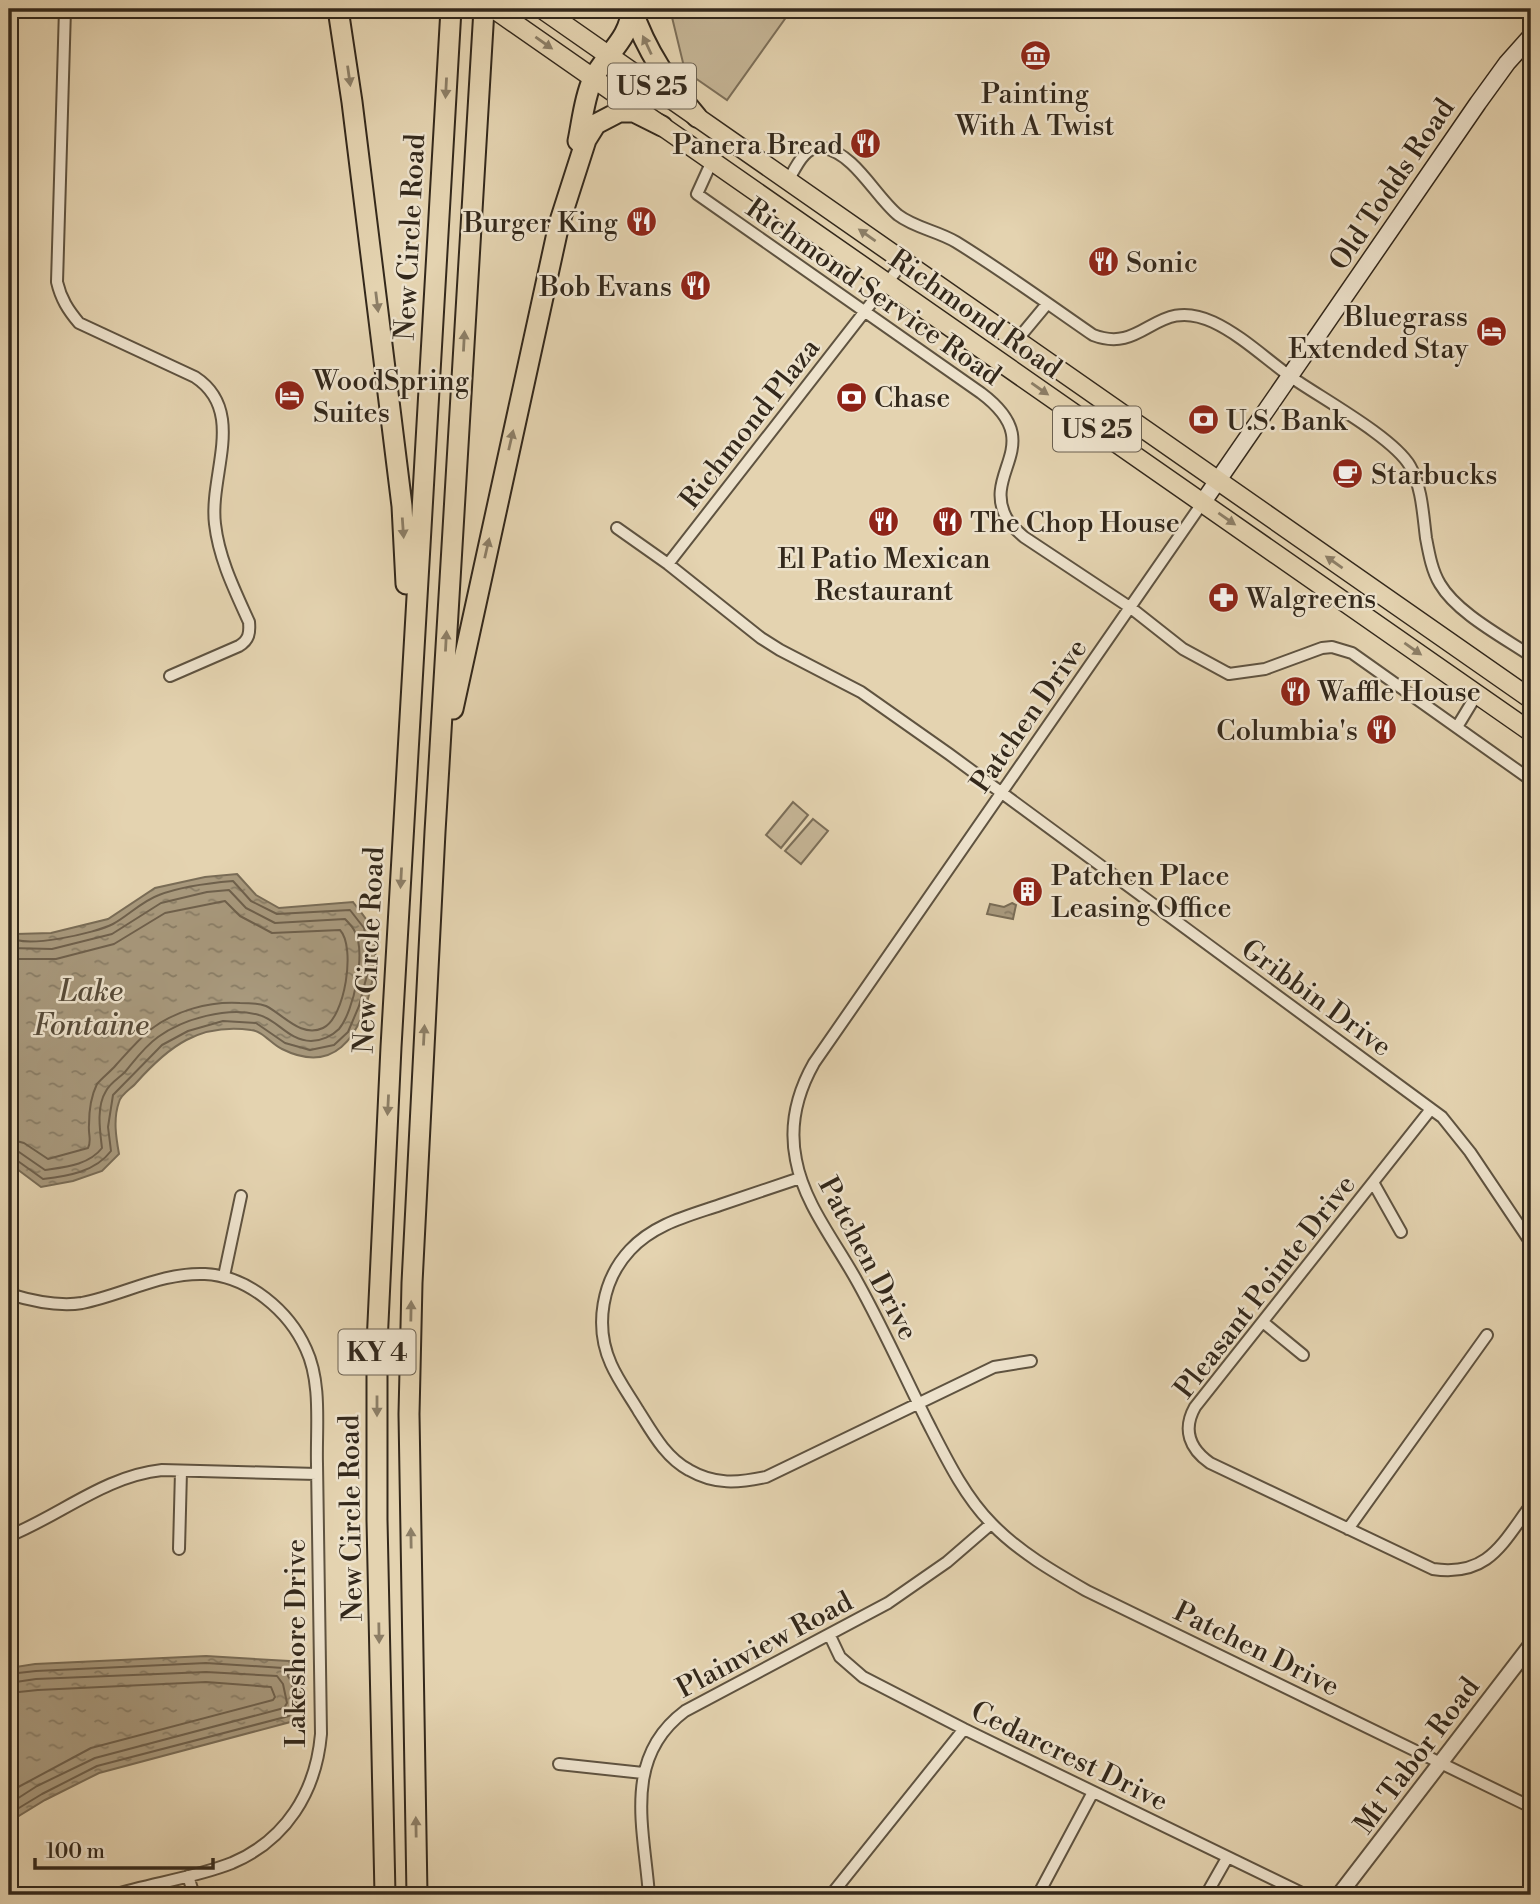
<svg xmlns="http://www.w3.org/2000/svg" width="1540" height="1904" font-family="'Libre Bodoni',serif">
  <style>
    .grass { fill: #c6b697; stroke: #7c6f59; stroke-width: 2 }
    .water { fill: url(#water-ripples); stroke: #796c56; stroke-width: 2 }
    .lines { fill: none; stroke-linecap: round; stroke-linejoin: round }
    .shore { stroke: #6e604c; stroke-width: 2 }
    .minor-casing { stroke: #5f5340; stroke-width: 14 }
    .tertiary-casing { stroke: #5f5340; stroke-width: 18 }
    .secondary-casing { stroke: #33281b; stroke-width: 19 }
    .trunk-casing { stroke: #33281b; stroke-width: 21 }
    .motorway-casing { stroke: #33281b; stroke-width: 23 }
    .minor { stroke: #ede2cc; stroke-width: 10 }
    .tertiary { stroke: #ede2cc; stroke-width: 14 }
    .secondary { stroke: #ede2cc; stroke-width: 16 }
    .trunk { stroke: #e4d3b0; stroke-width: 18 }
    .motorway { stroke: #e4d3b0; stroke-width: 19 }
    .oneway { fill: #8c7e66 }
    .labels { text-anchor: middle; stroke-width: 5; stroke-linejoin: round; paint-order: stroke }
    .shield { fill: #ede2cc; stroke: #6b6050; stroke-width: 2 }
    .shield-label { font-size: 26px; font-weight: bold; fill: #33281b }
    .poi-label { font-size: 28px; fill: #33281b; stroke: #ede2cc; text-anchor: start }
    .street-label { font-size: 28px; fill: #33281b; stroke: #ede2cc }
    .water-label { font-size: 30px; font-style: italic; fill: #564a38; stroke: #ede2cc }
  </style>
  <defs>
    <pattern id="water-ripples" width="26" height="14" patternUnits="userSpaceOnUse" patternTransform="scale(1.75)"><rect width="26" height="14" fill="#a8997d"/><path d="M2 4q2-2 4 0t4 0M15 11q2-2 4 0t4 0" fill="none" stroke="#897d66"/></pattern>
  </defs>
  <rect width="100%" height="100%" fill="#e4d3b0"/>
  <filter id="stains"><feTurbulence type="fractalNoise" baseFrequency=".00286" numOctaves="4"/><feColorMatrix values="0 0 0 0 .2 0 0 0 0 .09 0 0 0 0 .02 0 0 0 .5 -.17"/></filter>
  <radialGradient id="worn" r=".72"><stop offset=".6" stop-color="#630" stop-opacity="0"/><stop offset="1" stop-color="#630" stop-opacity=".3"/></radialGradient>
  <!-- grass -->
  <path class="grass" d="M 670,9 L 792,9 L 727,100 L 685,71 Z
    M 793,802 L 808,815 L 781,848 L 766,835 Z
    M 813,819 L 828,831 L 801,864 L 785,851 Z"/>
  <!-- water -->
  <path class="water" d="M 237,874 L 256,895 L 279,908 L 353,902 C 358,909 365,916 369,924 C 380,943 375,971 370,991 C 359,1037 334,1075 282,1049 C 271,1044 263,1031 251,1030 C 199,1023 169,1046 136,1083 C 131,1089 121,1094 119,1102 C 113,1119 116,1137 119,1154 L 102,1171 L 73,1181 L 41,1187 L 9,1163 L 9,920 L 16,934 L 51,933 L 108,919 L 155,888 L 205,877 Z
    M 1012,903 L 1016,905 L 1013,919 L 987,914 L 990,904 L 1004,907 Z
    M 206,1656 L 289,1661 L 297,1678 L 305,1707 L 294,1721 L 99,1773 L 45,1800 L 9,1822 L 9,1668 L 35,1664 Z"/>
  <g class="lines">
    <!-- shore -->
    <path class="shore" d="M 9,936 C 22,950 96,933 113,924 C 128,916 142,901 159,895 C 182,886 209,883 233,881 L 251,901 L 277,914 L 350,910 L 364,928 L 368,946 L 367,975 L 359,1006 L 348,1032 L 334,1045 L 310,1050 L 285,1043 L 256,1023 L 223,1021 L 188,1031 L 162,1045 L 113,1095 L 108,1127 L 111,1151 C 95,1172 68,1176 43,1179 L 15,1159 L 9,1158
      M 9,948 L 52,949 L 112,934 L 161,903 L 207,892 L 229,890 L 246,908 L 275,923 L 345,919 C 349,923 353,927 355,932 C 366,953 354,1011 339,1029 C 332,1036 321,1041 311,1041 C 289,1041 278,1020 259,1015 C 228,1006 183,1019 158,1037 C 144,1047 135,1060 125,1072 C 119,1078 110,1083 106,1091 C 96,1107 100,1131 102,1148 C 89,1165 65,1167 45,1170 L 19,1152 L 9,1150
      M 9,959 L 56,959 L 114,944 L 165,913 L 225,901 L 240,916 L 272,933 L 340,930 C 356,947 345,1018 323,1028 C 301,1038 284,1015 266,1006 C 258,1003 249,1003 240,1003 C 209,1001 174,1011 150,1030 C 137,1041 127,1053 116,1065 C 110,1072 103,1077 97,1084 C 91,1096 89,1112 89,1125 C 88,1134 92,1141 88,1148 L 48,1159 L 24,1143 L 9,1139
      M 9,1674 L 36,1671 L 206,1663 L 283,1668 L 291,1681 L 297,1705 L 289,1716 L 97,1766 L 42,1794 L 9,1814
      M 9,1683 L 36,1679 L 206,1672 L 277,1676 L 283,1684 L 287,1703 L 284,1708 L 95,1758 L 37,1786 L 9,1804
      M 9,1693 L 38,1690 L 206,1682 L 271,1687 L 275,1697 L 273,1700 L 91,1748 L 9,1792"/>
    <defs>
      <path id="minor" d="M 65,9 L 57,282 C 61,299 68,310 79,323 L 195,377 C 247,411 209,474 215,524 C 219,559 235,591 249,622 C 250,633 249,640 239,646 L 170,676
        M 712,161 L 697,194 L 981,393 C 1049,444 982,471 1006,517 C 1010,525 1017,531 1024,537 L 1131,608 L 1183,649 L 1229,674 L 1265,669 L 1322,648 L 1332,647 L 1352,653 L 1531,780
        M 788,181 C 796,167 805,144 824,148 C 855,154 875,196 898,215 C 915,228 938,231 956,242 C 1003,271 1048,304 1093,335 C 1145,355 1155,295 1213,322 C 1241,335 1266,359 1291,377 C 1321,398 1393,437 1410,466 C 1422,487 1423,515 1426,538 C 1429,554 1432,571 1440,584 C 1457,613 1503,637 1531,656
        M 1017,340 L 1047,304
        M 1203,502 L 814,1063 C 797,1093 789,1126 796,1160 C 804,1204 837,1244 858,1283 C 883,1328 904,1375 927,1421 C 945,1456 964,1496 992,1524 C 1019,1552 1054,1572 1087,1591 L 1531,1807
        M 617,528 L 668,564 L 904,261
        M 668,564 L 761,638 L 780,650 L 861,692 L 949,754 L 1442,1117 L 1470,1152 L 1531,1243
        M 1457,727 L 1477,694
        M 1431,1109 L 1195,1407 C 1182,1430 1190,1449 1210,1463 L 1433,1569 C 1488,1577 1502,1544 1531,1505
        M 800,1178 C 773,1187 746,1196 720,1205 C 688,1216 654,1224 630,1250 C 602,1280 594,1326 611,1364 C 618,1380 629,1395 638,1410 C 652,1432 665,1457 689,1470 C 715,1485 738,1483 766,1477 L 994,1367 L 1031,1361
        M 1374,1184 L 1401,1232
        M 224,1276 L 241,1196
        M 9,1294 C 32,1301 58,1307 82,1303 C 123,1295 162,1272 205,1274 C 248,1276 289,1311 306,1349 C 322,1383 316,1428 317,1464 C 319,1554 320,1644 321,1734 C 316,1792 286,1840 232,1863 C 194,1878 152,1883 113,1895
        M 1264,1323 L 1303,1355
        M 1348,1529 L 1487,1335
        M 9,1536 C 61,1515 105,1476 162,1470 L 317,1474
        M 179,1549 L 181,1471
        M 830,1636 L 840,1657 L 863,1677 L 964,1729 L 1306,1895
        M 559,1764 L 643,1773
        M 188,1876 L 194,1895
        M 649,1895 C 644,1828 622,1758 685,1711 L 888,1603 L 947,1562 L 991,1524
        M 831,1895 L 964,1729
        M 1038,1895 L 1093,1792
        M 1206,1895 L 1227,1858"/>
      <path id="tertiary" d="M 1339,1895 L 1531,1645"/>
      <path id="secondary" d="M 1203,502 L 1478,103 L 1507,63 L 1531,36"/>
      <path id="trunk" d="M 494,9 L 1531,732
        M 542,9 L 1531,699"/>
      <path id="motorway" d="M 338,9 L 352,102 L 402,506 L 406,584
        M 632,9 C 646,51 669,84 697,117
        M 578,141 C 582,122 584,99 592,81 C 604,55 631,39 631,9
        M 453,709 L 559,224 L 586,140 L 596,124 L 619,112 L 634,112 L 662,126
        M 385,1895 L 377,1520 L 377,1344 L 391,1047 L 451,9
        M 417,1895 L 409,1414 L 412,1283 L 435,832 L 484,9"/>
    </defs>
    <!-- minor casing -->
    <use href="#minor" class="minor-casing"/>
    <!-- tertiary casing -->
    <use href="#tertiary" class="tertiary-casing"/>
    <!-- secondary casing -->
    <use href="#secondary" class="secondary-casing"/>
    <!-- trunk casing -->
    <use href="#trunk" class="trunk-casing"/>
    <!-- motorway casing -->
    <use href="#motorway" class="motorway-casing"/>
    <!-- minor -->
    <use href="#minor" class="minor"/>
    <!-- tertiary -->
    <use href="#tertiary" class="tertiary"/>
    <!-- secondary -->
    <use href="#secondary" class="secondary"/>
    <!-- trunk -->
    <use href="#trunk" class="trunk"/>
    <!-- motorway -->
    <use href="#motorway" class="motorway"/>
  </g>
  <!-- one-way arrows -->
  <defs><path id="oneway-solid" d="M-6-.8H1V-3.2L6.5 0L1 3.2V.8H-6Z" transform="scale(1.75)"/></defs>
  <g class="oneway">
    <use href="#oneway-solid" transform="translate(544 43) rotate(35)"/>
    <use href="#oneway-solid" transform="translate(647 45) rotate(-115)"/>
    <use href="#oneway-solid" transform="translate(349 76) rotate(82)"/>
    <use href="#oneway-solid" transform="translate(446 88) rotate(93)"/>
    <use href="#oneway-solid" transform="translate(867 235) rotate(-145)"/>
    <use href="#oneway-solid" transform="translate(377 302) rotate(83)"/>
    <use href="#oneway-solid" transform="translate(464 341) rotate(-87)"/>
    <use href="#oneway-solid" transform="translate(1040 389) rotate(35)"/>
    <use href="#oneway-solid" transform="translate(511 440) rotate(-77)"/>
    <use href="#oneway-solid" transform="translate(1227 519) rotate(35)"/>
    <use href="#oneway-solid" transform="translate(403 528) rotate(86)"/>
    <use href="#oneway-solid" transform="translate(487 548) rotate(-77)"/>
    <use href="#oneway-solid" transform="translate(1334 562) rotate(-145)"/>
    <use href="#oneway-solid" transform="translate(446 641) rotate(-87)"/>
    <use href="#oneway-solid" transform="translate(1413 649) rotate(35)"/>
    <use href="#oneway-solid" transform="translate(401 878) rotate(93)"/>
    <use href="#oneway-solid" transform="translate(424 1035) rotate(-87)"/>
    <use href="#oneway-solid" transform="translate(388 1105) rotate(93)"/>
    <use href="#oneway-solid" transform="translate(411 1311) rotate(-89)"/>
    <use href="#oneway-solid" transform="translate(377 1406) rotate(90)"/>
    <use href="#oneway-solid" transform="translate(411 1538) rotate(-91)"/>
    <use href="#oneway-solid" transform="translate(379 1633) rotate(89)"/>
    <use href="#oneway-solid" transform="translate(416 1827) rotate(-91)"/>
  </g>
  <!-- icons -->
  <defs>
    <symbol id="museum-disc" viewBox="-11 -11 22 22"><circle r="9.5" fill="#8f2418" stroke="#ede2cc"/><path d="M0-6L6-3V-2H-6V-3ZM-5-1h2V3h-2ZM-1-1h2V3h-2ZM3-1h2V3H3ZM-6 4H6V6H-6Z" fill="#fff"/></symbol>
    <symbol id="restaurant-disc" viewBox="-11 -11 22 22"><circle r="9.5" fill="#8f2418" stroke="#ede2cc"/><path d="M-5-6h1v4h1v-4h1v4h1v-4h1v5L-1.5 .5V6h-2V.5L-5-1ZM5-6V6H3V1.5H1.5Q1.5-4 5-6Z" fill="#fff"/></symbol>
    <symbol id="hotel-disc" viewBox="-11 -11 22 22"><circle r="9.5" fill="#8f2418" stroke="#ede2cc"/><path d="M-6-4.5h1.5V1H6V5H4.5V3h-9V5H-6ZM-4 0a1.8 1.8 0 1 1 3.6 0ZM.5 0V-2.5h3Q6-2.5 6 0Z" fill="#fff"/></symbol>
    <symbol id="bank-disc" viewBox="-11 -11 22 22"><circle r="9.5" fill="#8f2418" stroke="#ede2cc"/><path d="M-6-4H6V4H-6ZM0-2.3a2.3 2.3 0 1 0 0 4.6a2.3 2.3 0 1 0 0-4.6Z" fill="#fff"/></symbol>
    <symbol id="cafe-disc" viewBox="-11 -11 22 22"><circle r="9.5" fill="#8f2418" stroke="#ede2cc"/><path d="M-5.5-4.5H6V0H3Q3 3.5 0 3.5H-2.5Q-5.5 3.5-5.5 0ZM3-3.2v2h1.7v-2ZM-6 4.5H4V6H-6Z" fill="#fff"/></symbol>
    <symbol id="pharmacy-disc" viewBox="-11 -11 22 22"><circle r="9.5" fill="#8f2418" stroke="#ede2cc"/><path d="M-2-6h4v4h4v4h-4v4h-4v-4h-4v-4h4Z" fill="#fff"/></symbol>
    <symbol id="building-disc" viewBox="-11 -11 22 22"><circle r="9.5" fill="#8f2418" stroke="#ede2cc"/><path d="M-4-6H4V6H1V3H-1V6H-4ZM-2.5-4.3h1.7v1.8h-1.7ZM.8-4.3h1.7v1.8H.8ZM-2.5-1h1.7V.8h-1.7ZM.8-1h1.7V.8H.8Z" fill="#fff"/></symbol>
  </defs>
  <g fill-rule="evenodd">
    <use href="#museum-disc" x="1018" y="38" width="35" height="35"/>
    <use href="#restaurant-disc" x="848" y="126" width="35" height="35"/>
    <use href="#restaurant-disc" x="624" y="204" width="35" height="35"/>
    <use href="#restaurant-disc" x="1086" y="244" width="35" height="35"/>
    <use href="#restaurant-disc" x="678" y="268" width="35" height="35"/>
    <use href="#hotel-disc" x="1474" y="314" width="35" height="35"/>
    <use href="#hotel-disc" x="272" y="378" width="35" height="35"/>
    <use href="#bank-disc" x="834" y="380" width="35" height="35"/>
    <use href="#bank-disc" x="1186" y="402" width="35" height="35"/>
    <use href="#cafe-disc" x="1330" y="456" width="35" height="35"/>
    <use href="#restaurant-disc" x="866" y="504" width="35" height="35"/>
    <use href="#restaurant-disc" x="930" y="504" width="35" height="35"/>
    <use href="#pharmacy-disc" x="1206" y="580" width="35" height="35"/>
    <use href="#restaurant-disc" x="1278" y="674" width="35" height="35"/>
    <use href="#restaurant-disc" x="1364" y="712" width="35" height="35"/>
    <use href="#building-disc" x="1010" y="874" width="35" height="35"/>
  </g>
  <g class="labels">
    <!-- shield labels -->
    <g class="shield">
      <rect x="608" y="63.5" width="88" height="45" rx="5"/>
      <rect x="1053" y="406.5" width="88" height="45" rx="5"/>
      <rect x="338.5" y="1329.5" width="77" height="45" rx="5"/>
    </g>
    <g class="shield-label">
      <text x="652" y="95">US 25</text>
      <text x="1097" y="438">US 25</text>
      <text x="377" y="1361">KY 4</text>
    </g>
    <!-- poi labels -->
    <g class="poi-label">
      <text x="1035" y="103" text-anchor="middle">Painting<tspan x="1035" dy="32">With A Twist</tspan></text>
      <text x="843" y="154" text-anchor="end">Panera Bread</text>
      <text x="618" y="232" text-anchor="end">Burger King</text>
      <text x="1126" y="272">Sonic</text>
      <text x="672" y="296" text-anchor="end">Bob Evans</text>
      <text x="1468" y="326" text-anchor="end">Bluegrass<tspan x="1468" dy="32">Extended Stay</tspan></text>
      <text x="313" y="390">WoodSpring<tspan x="313" dy="32">Suites</tspan></text>
      <text x="874" y="407">Chase</text>
      <text x="1226" y="430">U.S. Bank</text>
      <text x="1371" y="484">Starbucks</text>
      <text x="970" y="532">The Chop House</text>
      <text x="884" y="568" text-anchor="middle">El Patio Mexican<tspan x="884" dy="32">Restaurant</tspan></text>
      <text x="1246" y="608">Walgreens</text>
      <text x="1318" y="701">Waffle House</text>
      <text x="1358" y="740" text-anchor="end">Columbia's</text>
      <text x="1051" y="885">Patchen Place<tspan x="1051" dy="32">Leasing Office</tspan></text>
    </g>
    <!-- street labels -->
    <g class="street-label">
      <text transform="translate(1391 184) rotate(-56)" y="10">Old Todds Road</text>
      <text transform="translate(409 237) rotate(-87)" y="10">New Circle Road</text>
      <text transform="translate(874 291) rotate(35)" y="10">Richmond Service Road</text>
      <text transform="translate(976 313) rotate(35)" y="10">Richmond Road</text>
      <text transform="translate(749 423) rotate(-52)" y="10">Richmond Plaza</text>
      <text transform="translate(1028 715) rotate(-55)" y="10">Patchen Drive</text>
      <text transform="translate(368 950) rotate(-87)" y="10">New Circle Road</text>
      <text transform="translate(1317 997) rotate(36)" y="10">Gribbin Drive</text>
      <text transform="translate(869 1258) rotate(62)" y="10">Patchen Drive</text>
      <text transform="translate(1264 1286) rotate(-52)" y="10">Pleasant Pointe Drive</text>
      <text transform="translate(350 1518) rotate(-91)" y="10">New Circle Road</text>
      <text transform="translate(295 1643) rotate(-90)" y="10">Lakeshore Drive</text>
      <text transform="translate(764 1644) rotate(-28)" y="10">Plainview Road</text>
      <text transform="translate(1257 1648) rotate(26)" y="10">Patchen Drive</text>
      <text transform="translate(1070 1755) rotate(26)" y="10">Cedarcrest Drive</text>
      <text transform="translate(1416 1755) rotate(-53)" y="10">Mt Tabor Road</text>
    </g>
    <!-- water labels -->
    <g class="water-label">
      <text x="91" y="1001">Lake<tspan x="91" dy="34">Fontaine</tspan></text>
    </g>
  </g>
  <!-- margin -->
  <rect width="1540" height="1904" fill="none" stroke="#e4d3b0" stroke-width="35"/>
  <rect x="10" y="10" width="1519" height="1883" fill="none" stroke="#33281b" stroke-width="3.5"/>
  <rect x="18" y="18" width="1505" height="1869" fill="none" stroke="#33281b" stroke-width="2"/>
  <!-- scale -->
  <path d="M35 1858v10h178v-10" fill="none" stroke="#33281b" stroke-width="3.5"/>
  <text x="46" y="1858" font-size="21" fill="#33281b" stroke="#ede2cc" stroke-width="5" paint-order="stroke">100 m</text>
  <rect width="100%" height="100%" filter="url(#stains)"/>
  <rect width="100%" height="100%" fill="url(#worn)"/>
</svg>
